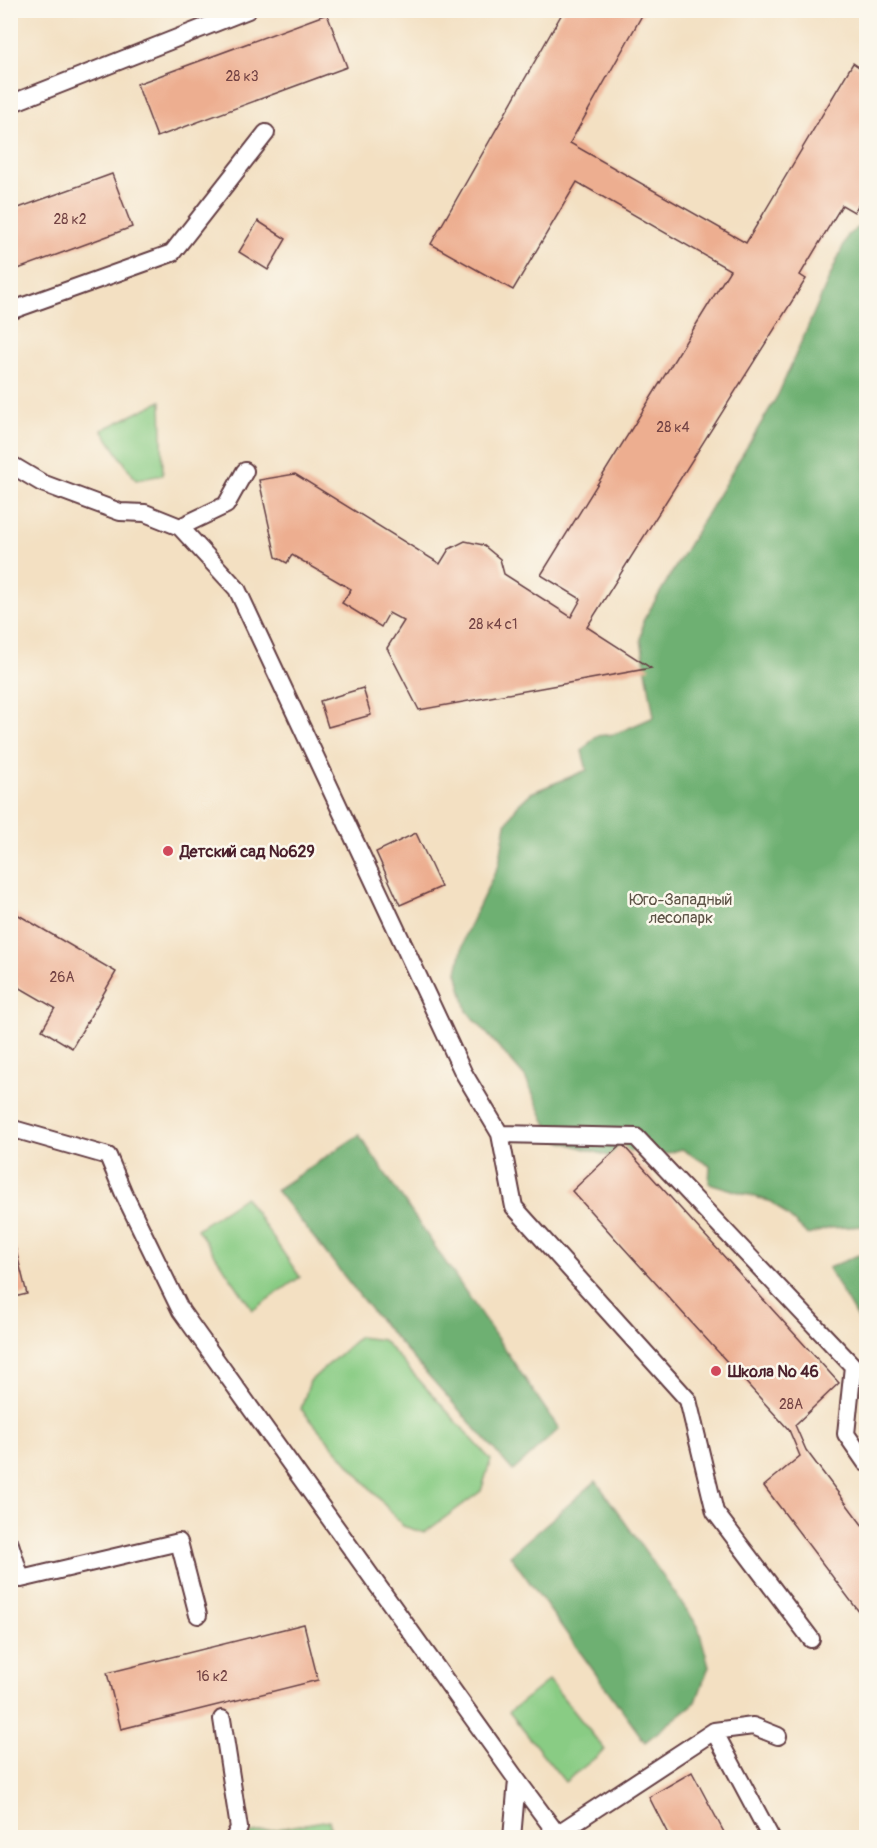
<svg xmlns="http://www.w3.org/2000/svg" width="877" height="1848" font-family="Pangolin,sans-serif">
  <style>
    .green { fill: #89cc84; stroke: #6a7658; stroke-width: 1.5 }
    .forest { fill: #6eb072; stroke: #5c684e; stroke-width: 1.5 }
    .building { fill: #edae90 }
    .lines { fill: none; stroke-linecap: round; stroke-linejoin: round }
    .lane-casing { stroke: #633c42; stroke-width: 20 }
    .lane { stroke: #fff; stroke-width: 16 }
    .poi-dot { fill: #d1495b; stroke: #fbf7ec; stroke-width: 2 }
    .labels { text-anchor: middle; stroke-width: 5; stroke-linejoin: round; paint-order: stroke }
    .number-label { font-size: 14px; fill: #734344 }
    .poi-label { font-size: 16px; font-weight: bold; fill: #4a1f2b; stroke: #fbf7ec; text-anchor: start }
    .park-label { font-size: 16px; fill: #5d5346; stroke: #fbf7ec }
  </style>
  <rect width="100%" height="100%" fill="#fbf7ec"/>
  <filter id="ink" filterUnits="userSpaceOnUse"><feTurbulence type="fractalNoise" baseFrequency=".0167" numOctaves="2"/><feDisplacementMap in="SourceGraphic" scale="12" xChannelSelector="R" yChannelSelector="G"/><feConvolveMatrix kernelMatrix="1 2 1 2 8 2 1 2 1" color-interpolation-filters="sRGB"/></filter>
  <filter id="wash" filterUnits="userSpaceOnUse"><feTurbulence type="fractalNoise" baseFrequency=".008" numOctaves="4" result="noise"/><feDisplacementMap in="SourceGraphic" scale="24" xChannelSelector="R" yChannelSelector="G"/><feGaussianBlur stdDeviation="1.35" result="paint"/><feColorMatrix in="noise" values="0 0 0 0 0 0 0 0 0 0 0 0 0 0 0 0 0 1.4 0 .05"/><feComposite in="paint" operator="in"/></filter>
  <g filter="url(#wash)">
    <rect width="100%" height="100%" fill="#f3e0c2"/>
    <!-- green -->
    <path class="green" d="M 161,401 L 163,475 L 136,480 L 102,430 Z
      M 245,1197 L 300,1277 L 253,1310 L 197,1229 Z
      M 359,1337 L 383,1340 L 491,1460 L 481,1491 L 424,1533 L 403,1526 L 301,1409 L 310,1381 Z
      M 549,1680 L 605,1750 L 565,1782 L 509,1712 Z
      M 329,1820 L 332,1837 L 248,1837 L 247,1834 Z"/>
    <!-- forest -->
    <path class="forest" d="M 863,224 L 866,224 L 866,1226 L 830,1228 L 808,1235 L 772,1202 L 709,1183 L 710,1166 L 682,1149 L 665,1154 L 633,1150 L 618,1159 L 553,1139 L 525,1077 L 467,1011 L 457,972 L 465,935 L 499,864 L 506,824 L 517,806 L 531,793 L 587,770 L 582,751 L 596,736 L 615,734 L 654,717 L 641,640 L 643,621 L 778,395 L 848,235 Z
      M 359,1135 L 559,1429 L 513,1471 L 375,1315 L 276,1190 Z
      M 858,1255 L 866,1257 L 866,1334 L 828,1268 Z
      M 596,1481 L 698,1626 L 709,1666 L 696,1702 L 645,1742 L 510,1555 Z"/>
    <g id="blocks">
      <!-- building -->
      <path class="building" d="M 564,10 L 645,10 L 570,143 L 746,243 L 853,63 L 866,72 L 866,193 L 854,212 L 842,205 L 800,275 L 806,279 L 587,627 L 651,668 L 419,710 L 387,648 L 404,621 L 389,613 L 381,627 L 342,603 L 351,589 L 292,555 L 287,563 L 276,557 L 259,480 L 295,474 L 440,564 L 449,549 L 465,541 L 483,545 L 500,559 L 504,574 L 571,617 L 581,599 L 541,575 L 730,270 L 577,182 L 513,290 L 431,244 Z
        M 327,14 L 347,67 L 157,137 L 137,84 Z
        M 112,174 L 132,227 L 10,272 L 10,211 Z
        M 258,221 L 286,239 L 268,270 L 239,252 Z
        M 363,688 L 371,715 L 328,727 L 320,701 Z
        M 416,833 L 441,887 L 400,905 L 376,852 Z
        M 10,910 L 116,972 L 72,1048 L 42,1030 L 55,1008 L 10,982 Z
        M 622,1144 L 839,1383 L 795,1425 L 806,1450 L 866,1530 L 866,1621 L 764,1486 L 800,1456 L 789,1430 L 572,1191 Z
        M 10,1239 L 13,1239 L 27,1294 L 10,1298 Z
        M 304,1624 L 318,1680 L 121,1729 L 107,1673 Z
        M 692,1772 L 727,1838 L 670,1838 L 649,1797 Z"/>
    </g>
  </g>
  <g filter="url(#ink)">
    <use href="#blocks" fill-opacity="0" stroke="#633c42" stroke-width="1.5"/>
    <g class="lines">
      <defs>
        <path id="lane" d="M 10,104 L 248,10
          M 10,311 L 172,253 L 266,133
          M 10,464 L 42,483 L 120,512 L 145,513 L 180,527 L 237,589 L 463,1072 L 500,1134 L 636,1137 L 853,1366 L 846,1434 L 866,1463
          M 180,527 L 226,505 L 245,471
          M 10,1128 L 108,1156 L 124,1194 L 181,1311 L 517,1780 L 560,1838
          M 500,1134 L 514,1207 L 688,1400 L 715,1512 L 811,1639
          M 10,1544 L 21,1579 L 179,1542 L 198,1615
          M 222,1719 L 239,1828 L 234,1838
          M 714,1731 L 753,1726 L 778,1736
          M 557,1834 L 714,1731 L 771,1838
          M 512,1838 L 517,1780"/>
      </defs>
      <!-- lane casing -->
      <use href="#lane" class="lane-casing"/>
      <!-- lane -->
      <use href="#lane" class="lane"/>
    </g>
  </g>
  <!-- markers -->
  <g class="poi-dot">
    <circle cx="168" cy="851" r="6"/>
    <circle cx="716" cy="1371" r="6"/>
  </g>
  <g class="labels">
    <!-- number labels -->
    <g class="number-label">
      <text x="242" y="81">28 к3</text>
      <text x="70" y="224">28 к2</text>
      <text x="673" y="432">28 к4</text>
      <text x="493" y="629">28 к4 с1</text>
      <text x="62" y="982">26А</text>
      <text x="791" y="1409">28А</text>
      <text x="212" y="1681">16 к2</text>
    </g>
    <!-- poi labels -->
    <g class="poi-label">
      <text x="180" y="857">Детский сад №629</text>
      <text x="728" y="1377">Школа № 46</text>
    </g>
    <!-- park labels -->
    <g class="park-label">
      <text x="681" y="905">Юго-Западный<tspan x="681" dy="18">лесопарк</tspan></text>
    </g>
  </g>
  <!-- margin -->
  <rect width="877" height="1848" fill="none" stroke="#fbf7ec" stroke-width="36"/>
</svg>
